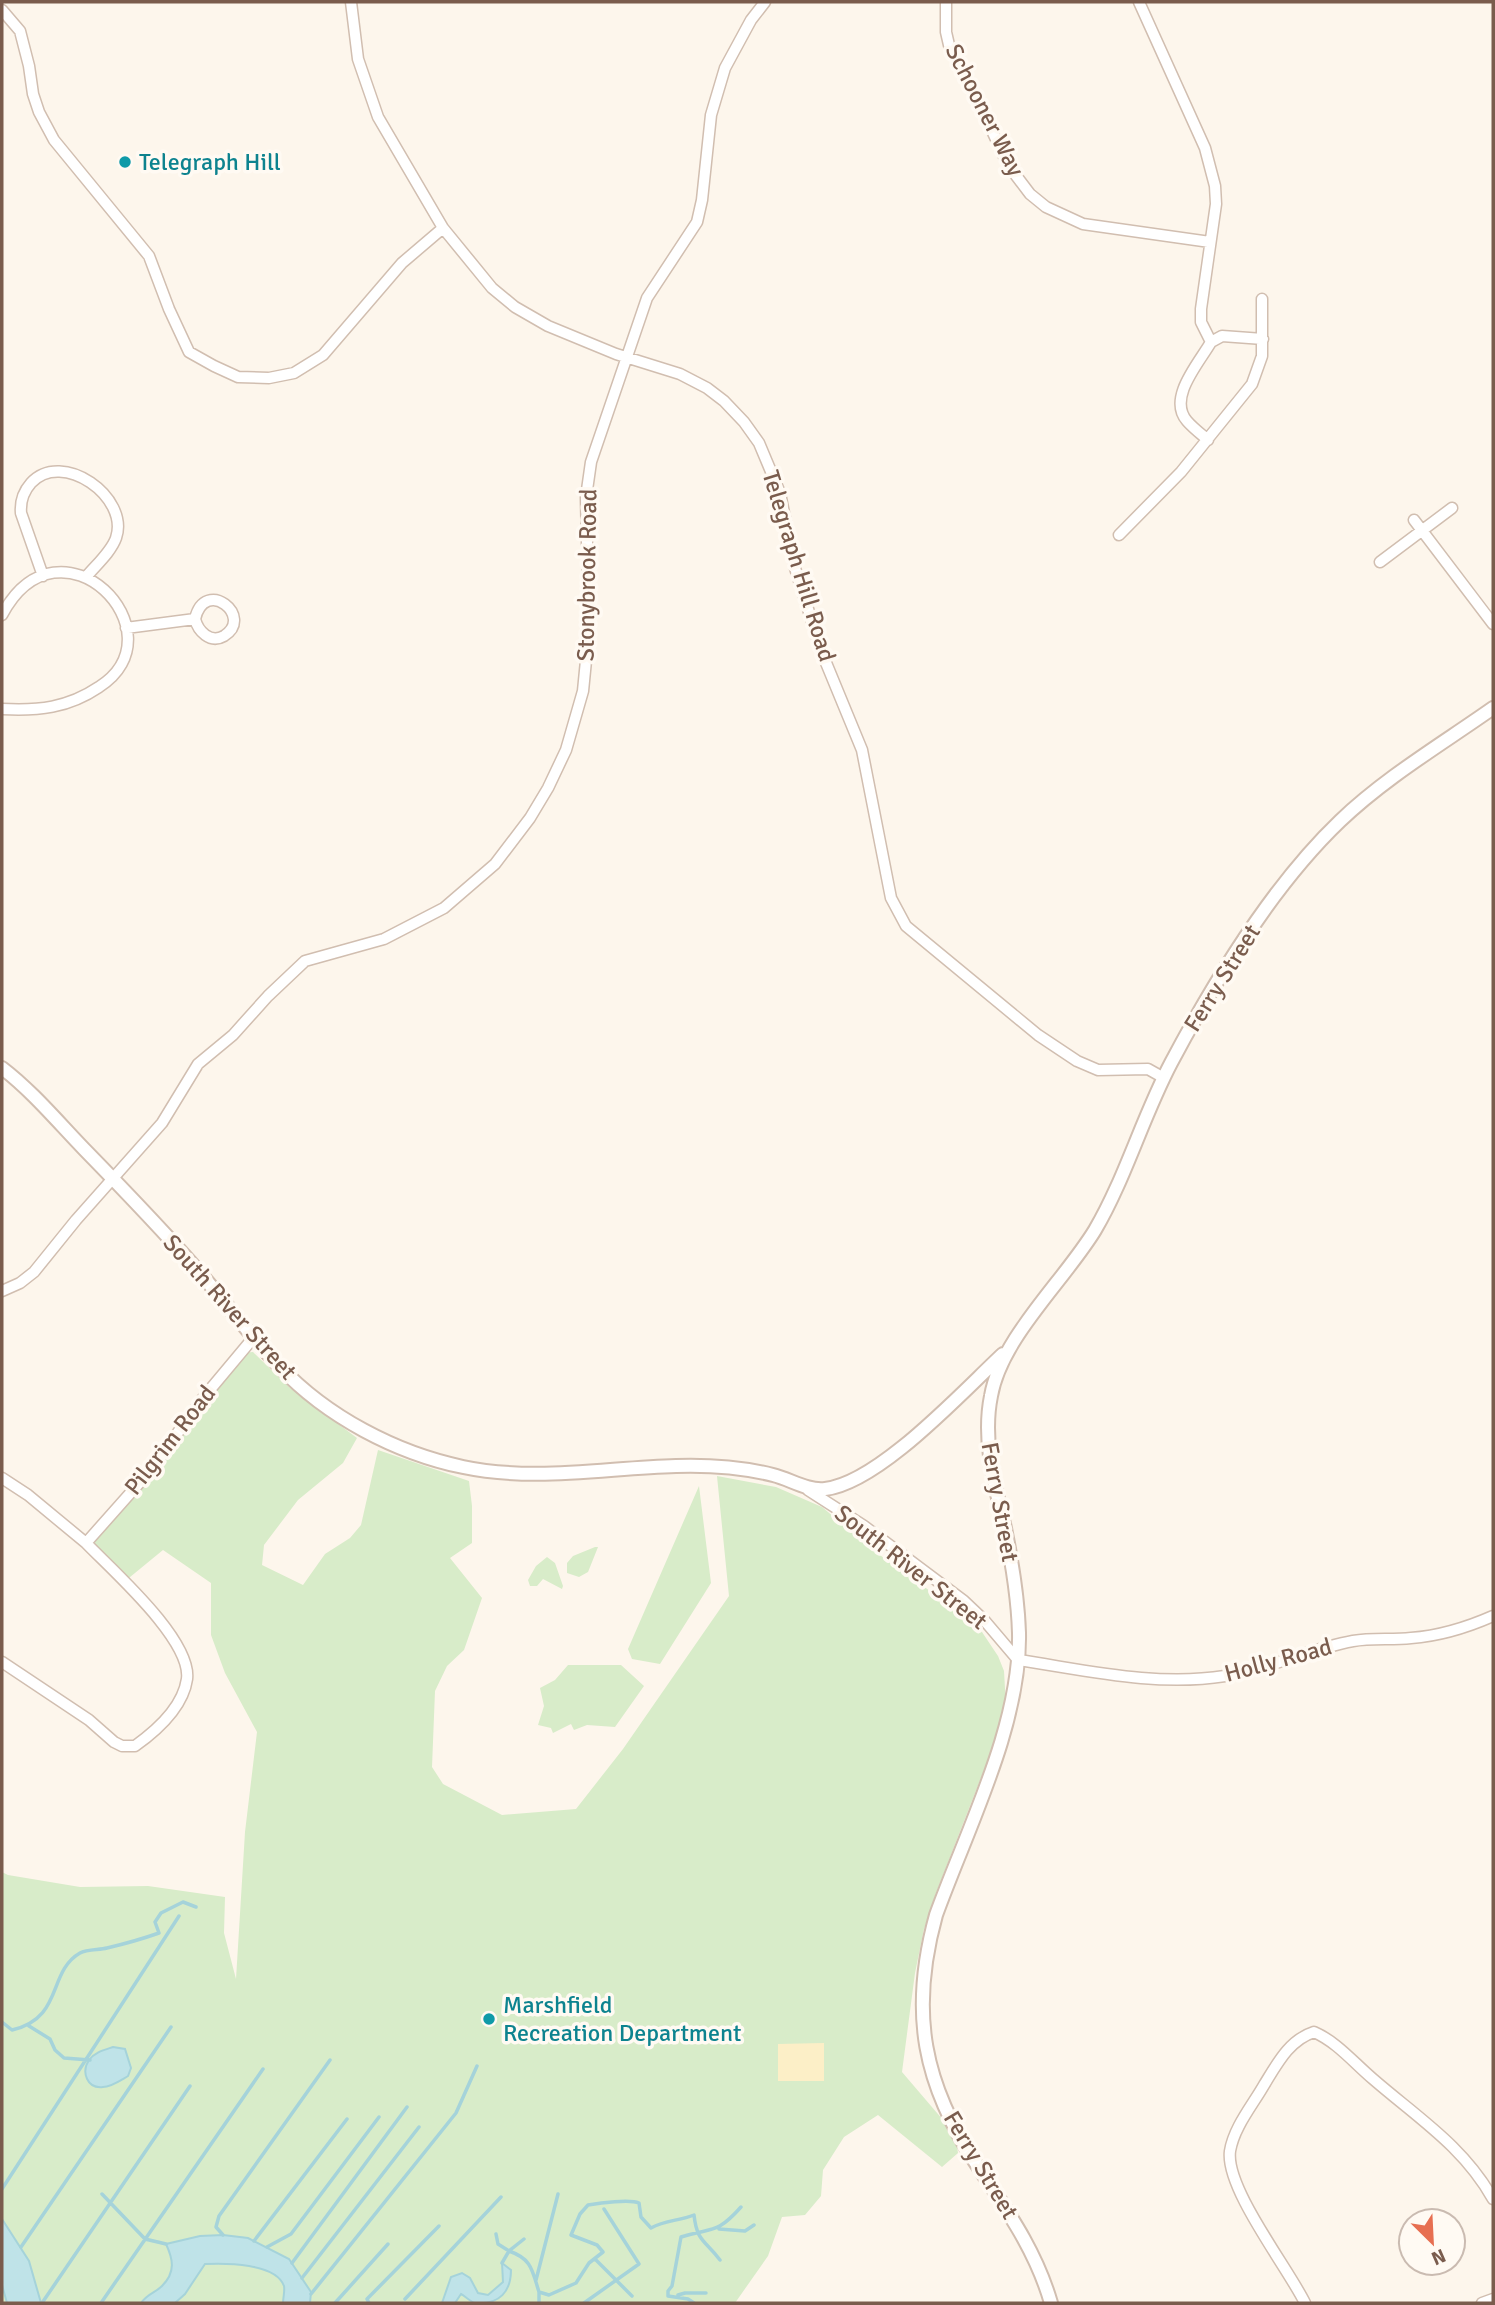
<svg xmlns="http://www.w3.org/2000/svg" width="1495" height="2305" font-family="Signika,sans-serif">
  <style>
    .green { fill: #d8ecc9 }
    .sand { fill: #fcefc7 }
    .water { fill: #bfe3e8; stroke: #a5d3da; stroke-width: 2 }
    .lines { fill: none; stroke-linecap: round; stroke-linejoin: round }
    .stream { stroke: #a5d3da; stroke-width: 3.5 }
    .minor-casing { stroke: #d1beb0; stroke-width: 13 }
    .tertiary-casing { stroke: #d1beb0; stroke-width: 16 }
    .minor { stroke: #fff; stroke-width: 10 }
    .tertiary { stroke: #fff; stroke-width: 12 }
    .culture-dot { fill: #0f9aa8; stroke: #fffaf3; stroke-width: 2.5 }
    .labels { text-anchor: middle; stroke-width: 7; stroke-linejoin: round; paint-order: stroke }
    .street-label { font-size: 24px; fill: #7a5c4d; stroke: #fffaf3 }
    .culture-label { font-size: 24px; fill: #0d838f; stroke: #fffaf3; text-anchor: start }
  </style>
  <rect width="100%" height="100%" fill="#fdf6ec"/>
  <!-- green -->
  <path class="green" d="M 253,1352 L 289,1387 L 357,1438 L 343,1463 L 298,1500 L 264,1545 L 262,1565 L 303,1585 L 325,1554 L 350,1538 L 361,1525 L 378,1450 L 469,1481 L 472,1506 L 472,1543 L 450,1558 L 482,1598 L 464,1650 L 447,1666 L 435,1691 L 432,1767 L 443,1784 L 502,1815 L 576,1809 L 623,1749 L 729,1596 L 717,1476 L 776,1487 L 822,1507 L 877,1553 L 930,1591 L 982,1632 L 998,1656 L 1004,1671 L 1006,1706 L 1002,1724 L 936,1893 L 924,1929 L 915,1973 L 902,2072 L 955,2134 L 958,2153 L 942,2167 L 878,2115 L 844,2137 L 823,2170 L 821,2196 L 805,2215 L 782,2217 L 768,2256 L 735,2303 L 2,2303 L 2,1872 L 8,1875 L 80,1887 L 148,1886 L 225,1897 L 224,1933 L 236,1979 L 245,1832 L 257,1732 L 225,1673 L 211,1635 L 211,1583 L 163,1550 L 124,1582 L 86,1543 L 241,1353 Z
    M 699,1486 L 711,1583 L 660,1664 L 632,1659 L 628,1649 Z
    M 595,1547 L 598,1547 L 588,1572 L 579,1577 L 567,1573 L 567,1563 L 573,1556 Z
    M 547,1557 L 555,1563 L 563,1586 L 562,1589 L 543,1579 L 537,1586 L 530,1586 L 528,1580 L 536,1566 Z
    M 568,1665 L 621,1665 L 644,1686 L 615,1727 L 587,1725 L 574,1730 L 571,1724 L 553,1733 L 551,1728 L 538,1725 L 544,1706 L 540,1688 L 555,1680 Z"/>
  <!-- sand -->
  <path class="sand" d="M 824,2043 L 824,2081 L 778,2081 L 778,2044 Z"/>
  <!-- water -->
  <path class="water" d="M 113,2047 L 125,2049 L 131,2068 L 128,2076 C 121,2080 111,2087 103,2087 C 87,2089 81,2072 89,2060 C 95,2052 104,2050 113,2047 Z
    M 2,2219 L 29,2261 L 41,2303 L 7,2303 L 2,2285 Z
    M 223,2235 L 248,2238 L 289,2259 L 311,2292 L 310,2303 L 283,2303 C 283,2298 285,2291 284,2286 C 276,2263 225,2263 205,2264 L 185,2294 L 175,2303 L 141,2303 C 148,2293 155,2293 162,2286 C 176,2272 173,2259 166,2244 L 200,2236 Z
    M 502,2263 L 511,2270 C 511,2291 500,2305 475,2303 C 471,2302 465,2296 461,2294 L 455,2303 L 442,2303 L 451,2277 L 462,2273 L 470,2278 L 478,2293 L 488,2295 L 503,2282 Z"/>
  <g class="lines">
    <!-- stream -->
    <path class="stream" d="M 2,2022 L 12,2030 C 64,2018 47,1972 80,1953 C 87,1949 99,1950 107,1948 C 124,1944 142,1939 159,1933 L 155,1922 L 161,1913 L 183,1902 L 196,1907
      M 29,2026 L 50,2039 L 55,2050 L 64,2058 L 90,2060
      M 2,2189 L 179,1916
      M 102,2194 L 145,2239 L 166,2244
      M 719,2229 L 745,2231 L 754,2225
      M 496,2234 L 498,2244 L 509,2251 L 524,2239
      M 223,2235 L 216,2227 L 219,2216 L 330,2060
      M 254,2241 L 347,2119
      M 21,2247 L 171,2027
      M 267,2247 L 291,2234 L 379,2117
      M 595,2259 L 632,2296
      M 292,2263 L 407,2107
      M 502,2263 L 509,2251 C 532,2259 532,2270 539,2292 L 549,2295 L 576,2283 L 589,2263 L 603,2252 L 597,2245 L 571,2235 L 580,2214 L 588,2205 C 600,2203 630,2199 639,2203 L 641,2217 L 651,2228 C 665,2220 679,2221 694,2215 C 697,2242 705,2240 720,2260
      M 302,2278 L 419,2127
      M 536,2280 L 558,2194
      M 539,2292 L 539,2303
      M 311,2294 L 456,2113 L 477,2066
      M 678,2295 L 685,2293 L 706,2293
      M 405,2299 L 501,2197
      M 42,2303 L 190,2086
      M 101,2303 L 263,2069
      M 335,2303 L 388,2244
      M 369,2303 L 367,2299 L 439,2226
      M 584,2303 L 639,2264 L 604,2209
      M 694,2303 L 688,2299 L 668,2296 L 668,2291 L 672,2286 L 681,2237 C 713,2227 716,2235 741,2207"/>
    <defs>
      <path id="minor" d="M 351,2 L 358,59 L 378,117 L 443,228 L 492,288 L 515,307 L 548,326 L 616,354 L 680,374 L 707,388 L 724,401 L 744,422 L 759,443 L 780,493 L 795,568 L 822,653 L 862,750 L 891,898 L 906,926 L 1038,1035 L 1077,1061 L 1098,1070 L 1148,1069 L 1164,1078
        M 946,2 L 946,32 L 949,45 L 966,75 L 1008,165 L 1030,194 L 1046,207 L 1083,224 L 1210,242
        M 1139,2 L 1205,148 L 1215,186 L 1216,204 L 1201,309 L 1201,322 L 1211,342 C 1199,363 1167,398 1187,421 C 1193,428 1201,434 1208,440
        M 2,10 L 20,31 L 29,66 L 33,94 L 39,112 L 54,140 L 149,256 L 169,309 L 189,352 L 214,366 L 238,377 L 269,378 L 294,373 L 323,355 L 402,263 L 443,228
        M 1211,342 L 1222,336 L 1263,339
        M 1414,520 L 1493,624
        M 1119,535 L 1181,472 L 1252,384 L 1262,356 L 1262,299
        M 1380,562 L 1452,508
        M 43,576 L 21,513 C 20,501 23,492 31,483 C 62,449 130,497 116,538 C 111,552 96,565 86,577
        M 2,615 C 60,506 184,633 99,687 C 68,708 38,711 2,709
        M 126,628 L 195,619 C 198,631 210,644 224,636 C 255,617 205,576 195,619
        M 2,1291 L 20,1283 L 34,1272 L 76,1220 L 162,1123 L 198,1064 L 233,1035 L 268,996 L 305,961 L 384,939 L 444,908 L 495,864 L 530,818 L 548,788 L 566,750 L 583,691 L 589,630 L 586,497 L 591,462 L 647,298 L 697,222 L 702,200 L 711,115 L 725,68 L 751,20 L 765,2
        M 2,1478 L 28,1495 L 86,1543 L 149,1472 L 203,1398 L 254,1337
        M 808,1490 L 864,1526 L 964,1601 L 984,1620 L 1018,1660 C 1086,1670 1156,1687 1225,1676 C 1269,1669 1309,1649 1353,1641 C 1372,1638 1392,1640 1411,1638 C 1439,1636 1468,1627 1493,1616
        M 2,1662 L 89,1720 L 114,1742 L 122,1746 L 135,1746 C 156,1731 183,1707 187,1679 C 192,1640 112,1570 86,1543
        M 1305,2303 C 1288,2268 1225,2188 1230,2151 C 1234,2127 1252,2106 1264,2085 C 1277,2064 1289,2040 1314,2032 C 1337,2042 1354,2063 1373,2079 C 1418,2118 1463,2146 1493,2199
        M 1482,2303 L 1493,2299"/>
      <path id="tertiary" d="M 2,1068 C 32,1091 57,1121 84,1149 C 124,1190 163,1230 200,1273 C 227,1304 251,1337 279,1366 C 327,1417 396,1453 463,1467 C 534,1482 605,1468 676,1466 C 708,1465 741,1467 773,1475 C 790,1479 807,1491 825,1489 C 879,1483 963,1391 1003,1354
        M 1051,2303 C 1036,2251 1008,2212 979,2168 C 923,2085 909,2012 936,1915 C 967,1829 1021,1725 1019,1633 C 1018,1598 1012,1562 1005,1528 C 995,1485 982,1440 991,1396 C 1001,1338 1064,1281 1095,1230 C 1125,1179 1143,1116 1171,1063 C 1215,980 1272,886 1340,821 C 1386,777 1442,744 1493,708"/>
    </defs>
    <!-- minor casing -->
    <use href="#minor" class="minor-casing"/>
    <!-- tertiary casing -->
    <use href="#tertiary" class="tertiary-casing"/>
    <!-- minor -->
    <use href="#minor" class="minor"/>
    <!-- tertiary -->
    <use href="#tertiary" class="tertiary"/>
  </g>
  <!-- markers -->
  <g class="culture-dot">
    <circle cx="125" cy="162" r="7"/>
    <circle cx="489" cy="2019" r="7"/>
  </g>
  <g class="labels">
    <!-- street labels -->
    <g class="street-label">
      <text transform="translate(985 110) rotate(63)" y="8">Schooner Way</text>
      <text transform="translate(799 566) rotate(73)" y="8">Telegraph Hill Road</text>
      <text transform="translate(587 575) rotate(-89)" y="8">Stonybrook Road</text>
      <text transform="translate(1222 978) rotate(-58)" y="8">Ferry Street</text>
      <text transform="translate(230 1307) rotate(48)" y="8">South River Street</text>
      <text transform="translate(170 1440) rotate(-52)" y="8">Pilgrim Road</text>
      <text transform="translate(1000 1502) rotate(80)" y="8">Ferry Street</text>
      <text transform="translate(911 1567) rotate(38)" y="8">South River Street</text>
      <text transform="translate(1278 1660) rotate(-15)" y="8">Holly Road</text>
      <text transform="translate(981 2165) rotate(59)" y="8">Ferry Street</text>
    </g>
    <!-- culture labels -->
    <g class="culture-label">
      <text x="139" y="170">Telegraph Hill</text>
      <text x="503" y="2013">Marshfield<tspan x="503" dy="28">Recreation Department</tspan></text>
    </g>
  </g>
  <!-- border -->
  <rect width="1495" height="2305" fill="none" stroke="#7a5c4d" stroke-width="7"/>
  <!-- north arrow -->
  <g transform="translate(1432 2242) rotate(156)"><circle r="33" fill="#fffaf3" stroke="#cabbb1" stroke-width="2"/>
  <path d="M0-5L12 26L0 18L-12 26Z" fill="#e76f51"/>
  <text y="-10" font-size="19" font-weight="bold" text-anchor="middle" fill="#7a5c4d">N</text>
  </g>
</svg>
